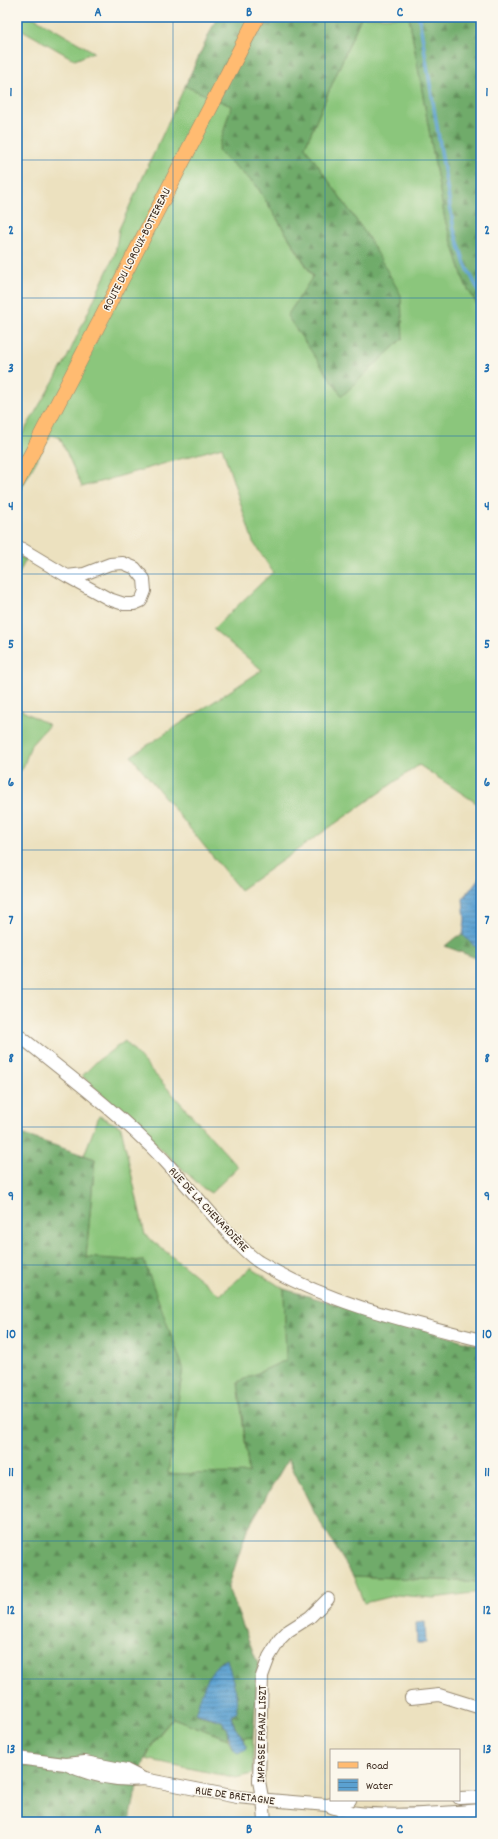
<svg xmlns="http://www.w3.org/2000/svg" width="498" height="1839" font-family="Dekko,sans-serif">
  <style>
    .grass { fill: #8bc67b; stroke: #63784c }
    .forest { fill: url(#forest-firs); stroke: #566a44 }
    .water { fill: url(#water-rules); stroke: #4b6678 }
    .lines { fill: none; stroke-linecap: round; stroke-linejoin: round }
    .stream { stroke: #5ba1d1; stroke-width: 3.5 }
    .minor-casing { stroke: #94866e; stroke-width: 14 }
    .major-casing { stroke: #94866e; stroke-width: 16 }
    .minor { stroke: #fff; stroke-width: 12 }
    .major { stroke: #ffbb71; stroke-width: 15 }
    .grid { fill: none; stroke: #1f6fb2; stroke-width: 1; stroke-opacity: 0.55 }
    .labels { text-anchor: middle; stroke-width: 3; stroke-linejoin: round; paint-order: stroke }
    .street-label { font-size: 12px; fill: #3b2a1e; stroke: #fbf7ec }
    .neatline { fill: none; stroke: #1f6fb2; stroke-width: 1.5 }
    .grid-label { font-size: 13px; text-anchor: middle; font-weight: bold; fill: #1f6fb2 }
  </style>
  <defs>
    <pattern id="forest-firs" width="22" height="20" patternUnits="userSpaceOnUse"><rect width="22" height="20" fill="#70ab6b"/><path d="M5 1l3.5 6h-7zM16 11l3.5 6h-7z" fill="#5d8b57"/></pattern>
    <pattern id="water-rules" width="6" height="5" patternUnits="userSpaceOnUse"><rect width="6" height="5" fill="#5ba1d1"/><path d="M0 2.5h6" fill="none" stroke="#4c83a9"/></pattern>
  </defs>
  <rect width="100%" height="100%" fill="#fbf7ec"/>
  <filter id="ink" filterUnits="userSpaceOnUse"><feTurbulence type="fractalNoise" baseFrequency=".025" numOctaves="2"/><feDisplacementMap in="SourceGraphic" scale="8" xChannelSelector="R" yChannelSelector="G"/><feConvolveMatrix kernelMatrix="1 2 1 2 8 2 1 2 1" color-interpolation-filters="sRGB"/></filter>
  <filter id="wash" filterUnits="userSpaceOnUse"><feTurbulence type="fractalNoise" baseFrequency=".012" numOctaves="4" result="noise"/><feDisplacementMap in="SourceGraphic" scale="16" xChannelSelector="R" yChannelSelector="G"/><feGaussianBlur stdDeviation="0.9" result="paint"/><feColorMatrix in="noise" values="0 0 0 0 0 0 0 0 0 0 0 0 0 0 0 0 0 1.4 0 .05"/><feComposite in="paint" operator="in"/></filter>
  <g filter="url(#wash)">
    <rect width="100%" height="100%" fill="#ece1bf"/>
    <!-- grass -->
    <path class="grass" d="M 17,17 L 33,17 L 94,52 L 75,60 L 17,27 Z
      M 361,17 L 409,17 L 445,220 L 465,284 L 481,311 L 481,806 L 419,765 L 240,890 L 131,756 L 262,670 L 213,629 L 273,572 L 253,542 L 222,447 L 82,487 L 60,438 L 51,435 L 17,496 L 17,443 L 66,360 L 115,254 L 119,229 L 185,86 L 232,106 L 218,151 L 256,185 L 313,277 L 342,395 L 403,338 L 368,237 L 305,147 Z
      M 17,556 L 26,559 L 17,578 Z
      M 17,708 L 49,725 L 31,745 L 23,768 L 17,775 Z
      M 125,1041 L 238,1167 L 211,1193 L 203,1188 L 82,1076 L 97,1061 Z
      M 99,1116 L 121,1127 L 145,1235 L 220,1295 L 251,1268 L 284,1289 L 286,1360 L 238,1382 L 249,1474 L 167,1474 L 183,1367 L 86,1257 L 95,1159 L 84,1155 Z
      M 353,1576 L 481,1582 L 481,1592 L 433,1598 L 397,1595 L 364,1603 Z
      M 173,1718 L 228,1739 L 233,1750 L 246,1746 L 244,1738 L 253,1737 L 253,1774 L 236,1778 L 146,1759 L 155,1740 Z"/>
    <!-- forest -->
    <path class="forest" d="M 217,17 L 361,17 L 305,147 L 368,237 L 401,295 L 403,338 L 342,396 L 287,316 L 313,276 L 256,185 L 218,151 L 231,106 L 185,86 Z
      M 409,17 L 481,17 L 481,311 L 465,284 L 445,220 Z
      M 463,935 L 474,946 L 481,948 L 481,960 L 445,946 L 456,937 Z
      M 21,1134 L 95,1159 L 86,1257 L 144,1261 L 183,1367 L 168,1474 L 249,1473 L 238,1382 L 286,1360 L 284,1289 L 481,1346 L 481,1582 L 353,1576 L 315,1514 L 288,1459 L 247,1530 L 228,1588 L 258,1664 L 253,1737 L 244,1738 L 235,1728 L 232,1715 L 227,1659 L 219,1662 L 195,1714 L 222,1721 L 227,1730 L 228,1739 L 173,1718 C 167,1725 160,1732 155,1740 C 140,1763 135,1795 130,1822 L 17,1822 L 17,1146 Z"/>
    <!-- water -->
    <path class="water" d="M 481,875 L 481,948 L 474,946 L 463,935 L 465,919 L 463,899 Z
      M 425,1622 L 426,1643 L 417,1643 L 416,1623 Z
      M 227,1659 L 236,1692 L 237,1711 L 232,1715 C 233,1719 233,1725 236,1729 C 241,1736 246,1739 246,1749 L 238,1753 L 233,1750 L 227,1730 L 222,1721 L 195,1713 C 202,1695 207,1666 227,1659 Z"/>
    <g class="lines">
      <!-- stream -->
      <path class="stream" d="M 419,17 L 454,230 L 465,264 L 481,295"/>
    </g>
  </g>
  <g filter="url(#ink)">
    <g class="lines">
      <defs>
        <path id="minor" d="M 17,546 L 67,576 L 109,599 L 124,604 L 134,604 L 141,601 L 145,591 L 144,579 L 135,568 L 123,563 L 110,564 L 84,574 L 67,576
          M 17,1034 C 67,1074 119,1113 164,1160 C 184,1182 203,1204 222,1226 C 233,1238 245,1253 259,1262 C 327,1303 405,1321 481,1340
          M 411,1698 L 439,1695 L 481,1708
          M 17,1758 L 65,1764
          M 85,1762 L 126,1770 L 144,1779 C 116,1782 91,1776 65,1764 Z
          M 144,1779 L 237,1797 L 269,1800 L 327,1805 L 350,1800
          M 459,1798 L 481,1797
          M 327,1805 C 358,1821 444,1813 481,1810
          M 265,1822 L 264,1808 L 259,1781 L 262,1676 L 269,1657 L 280,1639 L 288,1631 L 310,1617 L 328,1599"/>
        <path id="major" d="M 17,482 L 257,17"/>
      </defs>
      <!-- minor casing -->
      <use href="#minor" class="minor-casing"/>
      <!-- major casing -->
      <use href="#major" class="major-casing"/>
      <!-- minor -->
      <use href="#minor" class="minor"/>
      <!-- major -->
      <use href="#major" class="major"/>
    </g>
  </g>
  <!-- grid -->
  <path class="grid" d="M 173,17 L 173,1822M 325,17 L 325,1822M 17,160 L 481,160M 17,298 L 481,298M 17,436 L 481,436M 17,574 L 481,574M 17,712 L 481,712M 17,850 L 481,850M 17,989 L 481,989M 17,1127 L 481,1127M 17,1265 L 481,1265M 17,1403 L 481,1403M 17,1541 L 481,1541M 17,1679 L 481,1679"/>
  <g class="labels">
    <!-- street labels -->
    <g class="street-label">
      <text transform="translate(136 249) rotate(-63)" y="4">ROUTE DU LOROUX-BOTTEREAU</text>
      <text transform="translate(209 1209) rotate(47)" y="4">RUE DE LA CHENARDIÈRE</text>
      <text transform="translate(261 1734) rotate(-89)" y="4">IMPASSE FRANZ LISZT</text>
      <text transform="translate(235 1795) rotate(8)" y="4">RUE DE BRETAGNE</text>
    </g>
  </g>
  <!-- margin -->
  <rect width="498" height="1839" fill="none" stroke="#fbf7ec" stroke-width="44"/>
  <!-- legend -->
  <rect x="330" y="1749" width="130" height="52" fill="#fbf7ec" stroke="#aea59a"/>
  <rect x="338" y="1762" width="20" height="6" fill="#ffbb71" stroke="#aea59a"/>
  <text x="366" y="1769" font-size="12" fill="#3b2a1e">Road</text>
  <rect x="338" y="1779" width="20" height="12" fill="url(#water-rules)" stroke="#aea59a"/>
  <text x="366" y="1789" font-size="12" fill="#3b2a1e">Water</text>
  <rect x="22" y="22" width="454" height="1795" class="neatline"/>
  <g class="grid-label">
    <text x="98" y="16">A</text>
    <text x="249" y="16">B</text>
    <text x="400" y="16">C</text>
    <text x="11" y="96">1</text>
    <text x="487" y="96">1</text>
    <text x="11" y="234">2</text>
    <text x="487" y="234">2</text>
    <text x="11" y="372">3</text>
    <text x="487" y="372">3</text>
    <text x="11" y="510">4</text>
    <text x="487" y="510">4</text>
    <text x="11" y="648">5</text>
    <text x="487" y="648">5</text>
    <text x="11" y="786">6</text>
    <text x="487" y="786">6</text>
    <text x="11" y="924">7</text>
    <text x="487" y="924">7</text>
    <text x="11" y="1062">8</text>
    <text x="487" y="1062">8</text>
    <text x="11" y="1200">9</text>
    <text x="487" y="1200">9</text>
    <text x="11" y="1338">10</text>
    <text x="487" y="1338">10</text>
    <text x="11" y="1476">11</text>
    <text x="487" y="1476">11</text>
    <text x="11" y="1614">12</text>
    <text x="487" y="1614">12</text>
    <text x="11" y="1753">13</text>
    <text x="487" y="1753">13</text>
    <text x="98" y="1833">A</text>
    <text x="249" y="1833">B</text>
    <text x="400" y="1833">C</text>
  </g>
</svg>
